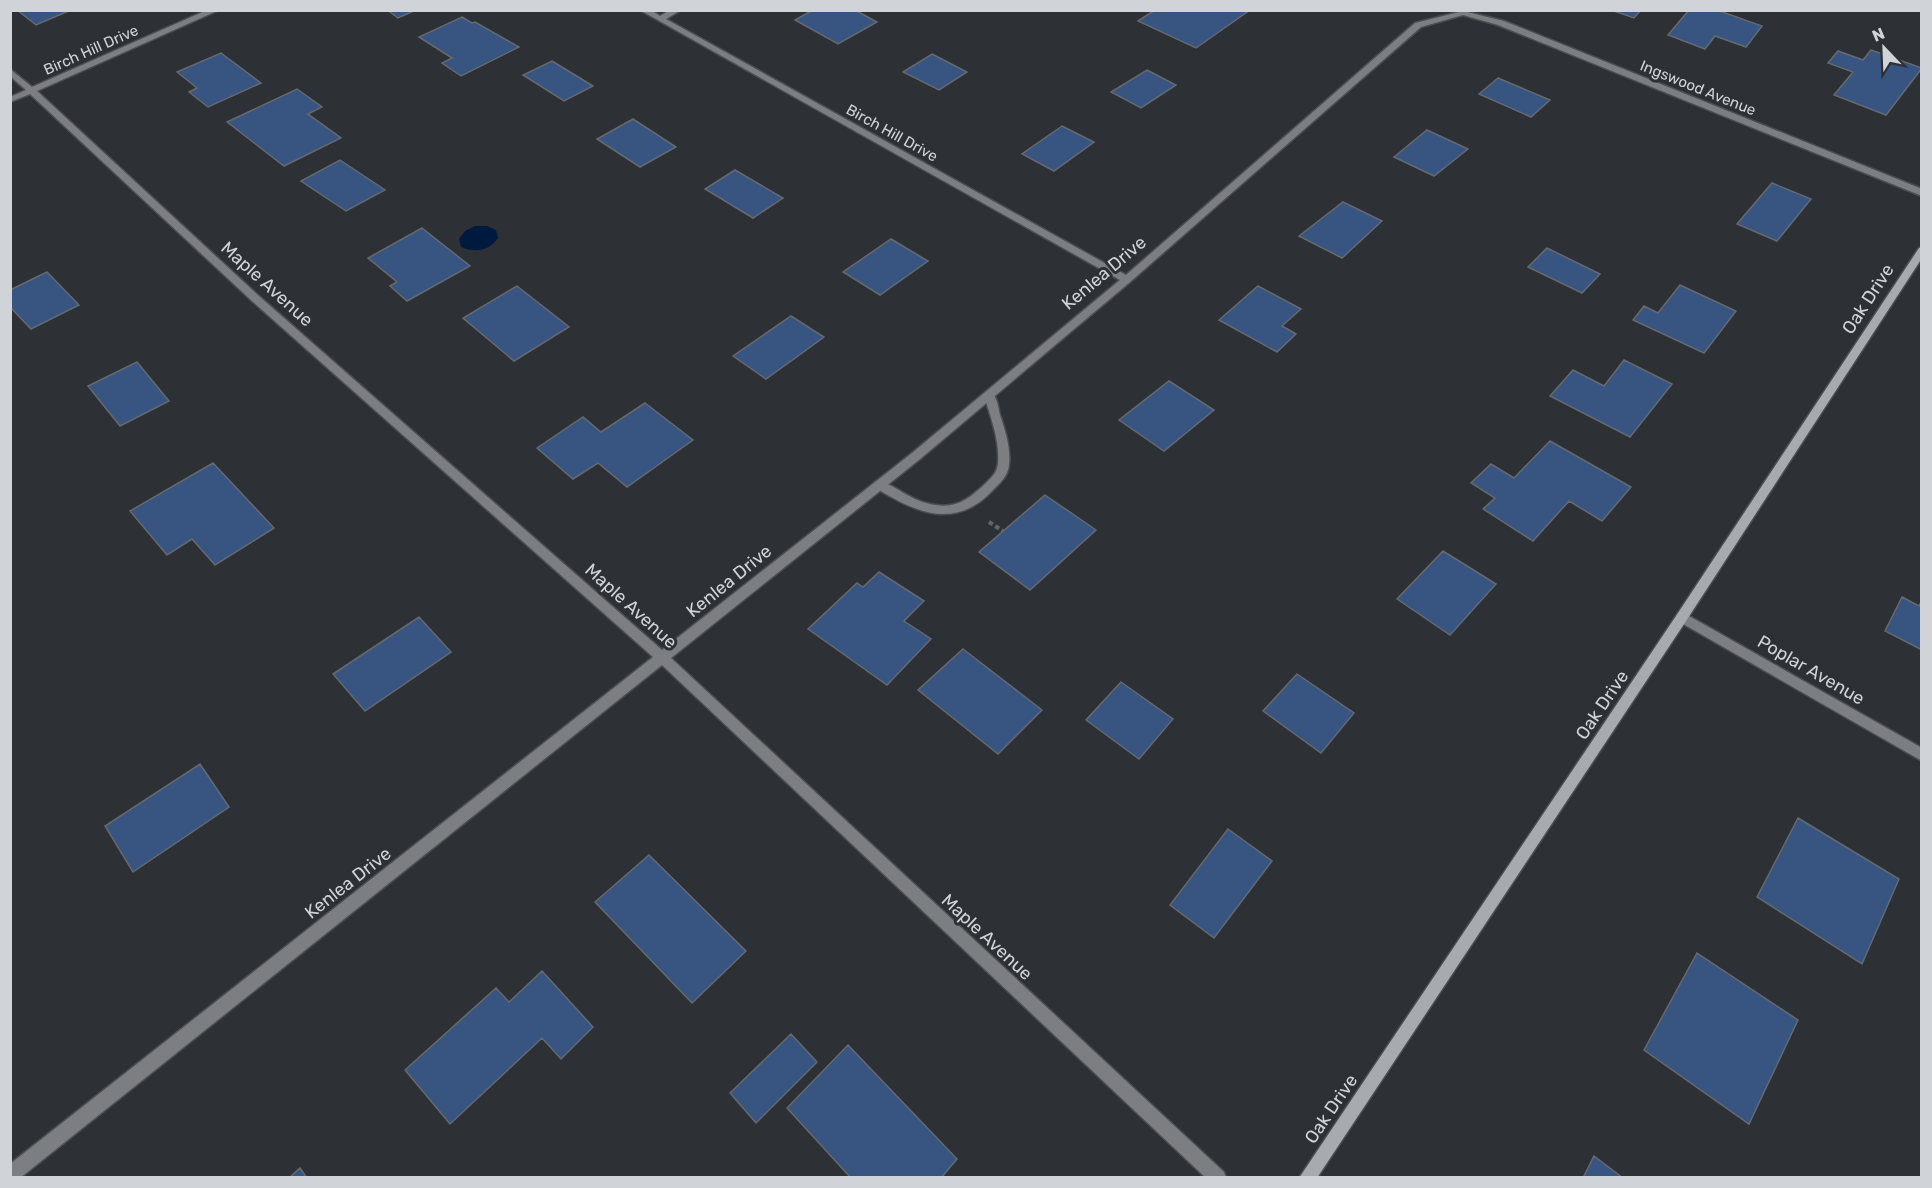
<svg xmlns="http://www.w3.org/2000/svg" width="1932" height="1188" font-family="Rubik,sans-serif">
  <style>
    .water { fill: #00193e }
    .building { fill: #375580; stroke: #656970; stroke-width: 1.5 }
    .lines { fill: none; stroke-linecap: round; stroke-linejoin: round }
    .lane-casing { stroke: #4a4e53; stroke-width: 3 }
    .street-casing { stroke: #4a4e53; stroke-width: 3 }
    .secondary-casing { stroke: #4a4e53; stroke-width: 3 }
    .path { stroke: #63676b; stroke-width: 4; stroke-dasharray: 4.5 3; stroke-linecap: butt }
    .lane { fill: #7c7e81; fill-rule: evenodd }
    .street { fill: #7c7e81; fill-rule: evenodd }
    .secondary { fill: #a7abaf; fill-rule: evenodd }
    .labels { text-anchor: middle; stroke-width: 6; stroke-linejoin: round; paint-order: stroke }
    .far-street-label { font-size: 15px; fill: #d0d3d7; stroke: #2d3136 }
    .street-label { font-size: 18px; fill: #d0d3d7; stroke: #2d3136 }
  </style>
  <rect width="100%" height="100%" fill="#2d3136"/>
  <!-- water -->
  <path class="water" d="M 475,226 L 487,226 L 496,230 L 498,238 C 489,251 476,253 461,247 L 459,239 L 465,231 Z"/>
  <!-- building -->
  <path class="building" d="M 17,10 L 71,10 L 36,25 Z
    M 387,10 L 416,10 L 398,18 Z
    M 813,10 L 855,10 L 877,22 L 838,44 L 795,20 Z
    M 1155,10 L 1250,10 L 1196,48 L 1138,21 Z
    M 1611,10 L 1641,10 L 1634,18 Z
    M 1689,10 L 1717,10 L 1762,26 L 1746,47 L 1715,36 L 1705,49 L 1668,35 Z
    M 462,17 L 472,23 L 475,22 L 519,47 L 461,76 L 442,63 L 452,58 L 419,37 Z
    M 1871,50 L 1922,68 L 1886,115 L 1834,95 L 1853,72 L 1828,63 L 1838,51 L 1863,60 Z
    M 221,53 L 261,83 L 208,107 L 189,92 L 197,88 L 177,72 Z
    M 932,54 L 967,72 L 939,90 L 903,72 Z
    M 552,61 L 593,86 L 564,101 L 523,75 Z
    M 1147,70 L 1176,85 L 1141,108 L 1111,92 Z
    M 1498,78 L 1550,100 L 1531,117 L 1479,94 Z
    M 297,89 L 322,107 L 308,114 L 341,138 L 284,166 L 227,122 Z
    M 633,119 L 676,147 L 640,167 L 597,139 Z
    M 1062,126 L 1094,142 L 1054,171 L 1022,154 Z
    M 1427,130 L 1468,149 L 1434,176 L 1394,157 Z
    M 340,160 L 385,190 L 346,211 L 301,181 Z
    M 735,170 L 783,198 L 753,218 L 705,189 Z
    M 1772,183 L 1811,199 L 1777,241 L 1737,224 Z
    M 1343,202 L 1382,221 L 1342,258 L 1299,236 Z
    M 422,228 L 470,266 L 407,301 L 390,286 L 397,282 L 368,258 Z
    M 891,239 L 928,261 L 880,295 L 843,272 Z
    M 1547,248 L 1600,274 L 1582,293 L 1528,267 Z
    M 47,272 L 79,305 L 31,329 L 10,307 L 10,290 Z
    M 1680,285 L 1736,311 L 1704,353 L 1633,320 L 1644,306 L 1658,313 Z
    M 517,286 L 569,327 L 514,361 L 463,318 Z
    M 1258,286 L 1301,309 L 1282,326 L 1296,334 L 1277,352 L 1219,320 Z
    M 791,316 L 824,337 L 766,379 L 733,356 Z
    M 1624,360 L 1672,384 L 1630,437 L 1550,396 L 1573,370 L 1604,386 Z
    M 137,362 L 169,401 L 120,426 L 88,386 Z
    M 1169,381 L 1214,410 L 1164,451 L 1119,420 Z
    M 645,403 L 693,440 L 627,487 L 598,463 L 573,479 L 537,448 L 583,417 L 601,432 Z
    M 1550,441 L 1631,487 L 1602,521 L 1569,501 L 1533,541 L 1483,509 L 1495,498 L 1471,483 L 1491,464 L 1514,478 Z
    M 213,463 L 274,528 L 215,565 L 192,539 L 167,555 L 130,511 Z
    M 1045,495 L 1096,530 L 1030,590 L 979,552 Z
    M 1443,551 L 1496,584 L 1450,635 L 1397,599 Z
    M 879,572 L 924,601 L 904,621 L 931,639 L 887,685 L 808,629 L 857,583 L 863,587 Z
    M 1902,597 L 1919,606 L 1922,600 L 1922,650 L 1885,631 Z
    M 419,617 L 451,652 L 365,711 L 333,674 Z
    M 963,649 L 1042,710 L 998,754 L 918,690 Z
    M 1297,674 L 1354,713 L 1321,753 L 1263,711 Z
    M 1121,682 L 1173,719 L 1139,759 L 1086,720 Z
    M 200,764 L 229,807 L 133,872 L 105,826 Z
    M 1798,818 L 1899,879 L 1862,964 L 1757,897 Z
    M 1228,829 L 1272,861 L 1214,938 L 1170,905 Z
    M 649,855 L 746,951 L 692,1003 L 595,902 Z
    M 1697,953 L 1798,1020 L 1749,1124 L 1644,1050 Z
    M 542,971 L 593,1027 L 561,1059 L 542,1038 L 450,1124 L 405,1070 L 496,988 L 509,1002 Z
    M 791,1034 L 817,1062 L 756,1123 L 730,1093 Z
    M 848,1045 L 957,1159 L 941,1178 L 851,1178 L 787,1108 Z
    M 1594,1156 L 1623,1178 L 1583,1178 Z
    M 300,1168 L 307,1178 L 289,1178 Z"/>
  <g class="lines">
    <defs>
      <path id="lane" d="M 989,391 C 997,394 998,407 1000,415 C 1005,430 1011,448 1009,465 C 1008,476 1000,483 992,491 C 955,530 916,513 876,488 L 874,485 L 880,481 C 896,486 909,499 926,503 C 954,511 967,501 987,482 C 993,476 997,472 998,463 C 1000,440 990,416 984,395 Z"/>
      <path id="street" d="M 207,10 L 219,10 L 37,91 L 260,297 L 662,650 L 912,453 L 1120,280 L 640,10 L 651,10 L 660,16 L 670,10 L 681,10 L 666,19 L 1126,275 L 1415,23 L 1463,11 L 1504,21 L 1922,189 L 1922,196 L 1498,25 L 1463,15 L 1421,27 L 1130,282 L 920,459 L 671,658 L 1224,1172 L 1226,1178 L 1206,1178 L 662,665 L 20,1178 L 10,1178 L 10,1164 L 653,657 L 252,301 L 30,94 L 10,102 L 10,97 L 26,90 L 10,76 L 10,69 L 32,87 Z
        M 1682,612 L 1922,748 L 1922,761 L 1678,621 L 1676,617 L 1678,613 Z"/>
      <path id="secondary" d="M 1922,247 L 1922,258 L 1686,621 L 1317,1178 L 1299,1178 L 1678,613 L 1919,248 Z"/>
    </defs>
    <!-- lane casing -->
    <use href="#lane" class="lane-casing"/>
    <!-- street casing -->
    <use href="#street" class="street-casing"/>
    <!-- secondary casing -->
    <use href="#secondary" class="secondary-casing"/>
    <!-- path -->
    <path class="path" d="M 989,522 L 1003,531"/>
    <!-- lane -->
    <use href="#lane" class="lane"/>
    <!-- street -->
    <use href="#street" class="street"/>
    <!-- secondary -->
    <use href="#secondary" class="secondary"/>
  </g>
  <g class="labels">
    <!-- far-street labels -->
    <g class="far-street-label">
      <text transform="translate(91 50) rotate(-24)" y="5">Birch Hill Drive</text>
      <text transform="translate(1698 88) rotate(22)" y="5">Ingswood Avenue</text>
      <text transform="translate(892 133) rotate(29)" y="5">Birch Hill Drive</text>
    </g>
    <!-- street labels -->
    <g class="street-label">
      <text transform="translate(1104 273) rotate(-40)" y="6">Kenlea Drive</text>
      <text transform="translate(267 284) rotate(42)" y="6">Maple Avenue</text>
      <text transform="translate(1868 299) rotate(-57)" y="6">Oak Drive</text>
      <text transform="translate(729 581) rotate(-39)" y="6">Kenlea Drive</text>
      <text transform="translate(631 606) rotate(42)" y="6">Maple Avenue</text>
      <text transform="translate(1811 670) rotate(30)" y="6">Poplar Avenue</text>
      <text transform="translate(1602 705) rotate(-56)" y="6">Oak Drive</text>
      <text transform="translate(348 883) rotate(-38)" y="6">Kenlea Drive</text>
      <text transform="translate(987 937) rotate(43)" y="6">Maple Avenue</text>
      <text transform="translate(1331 1109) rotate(-56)" y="6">Oak Drive</text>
    </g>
  </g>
  <!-- border -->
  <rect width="1932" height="1188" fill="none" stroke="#d0d3d7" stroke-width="24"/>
  <!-- north arrow -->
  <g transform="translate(1884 48) rotate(337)" stroke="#2d3136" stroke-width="4.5" paint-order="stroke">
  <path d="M0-4.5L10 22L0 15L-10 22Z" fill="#d0d3d7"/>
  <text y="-9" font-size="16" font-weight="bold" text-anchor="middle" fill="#d0d3d7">N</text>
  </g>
</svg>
